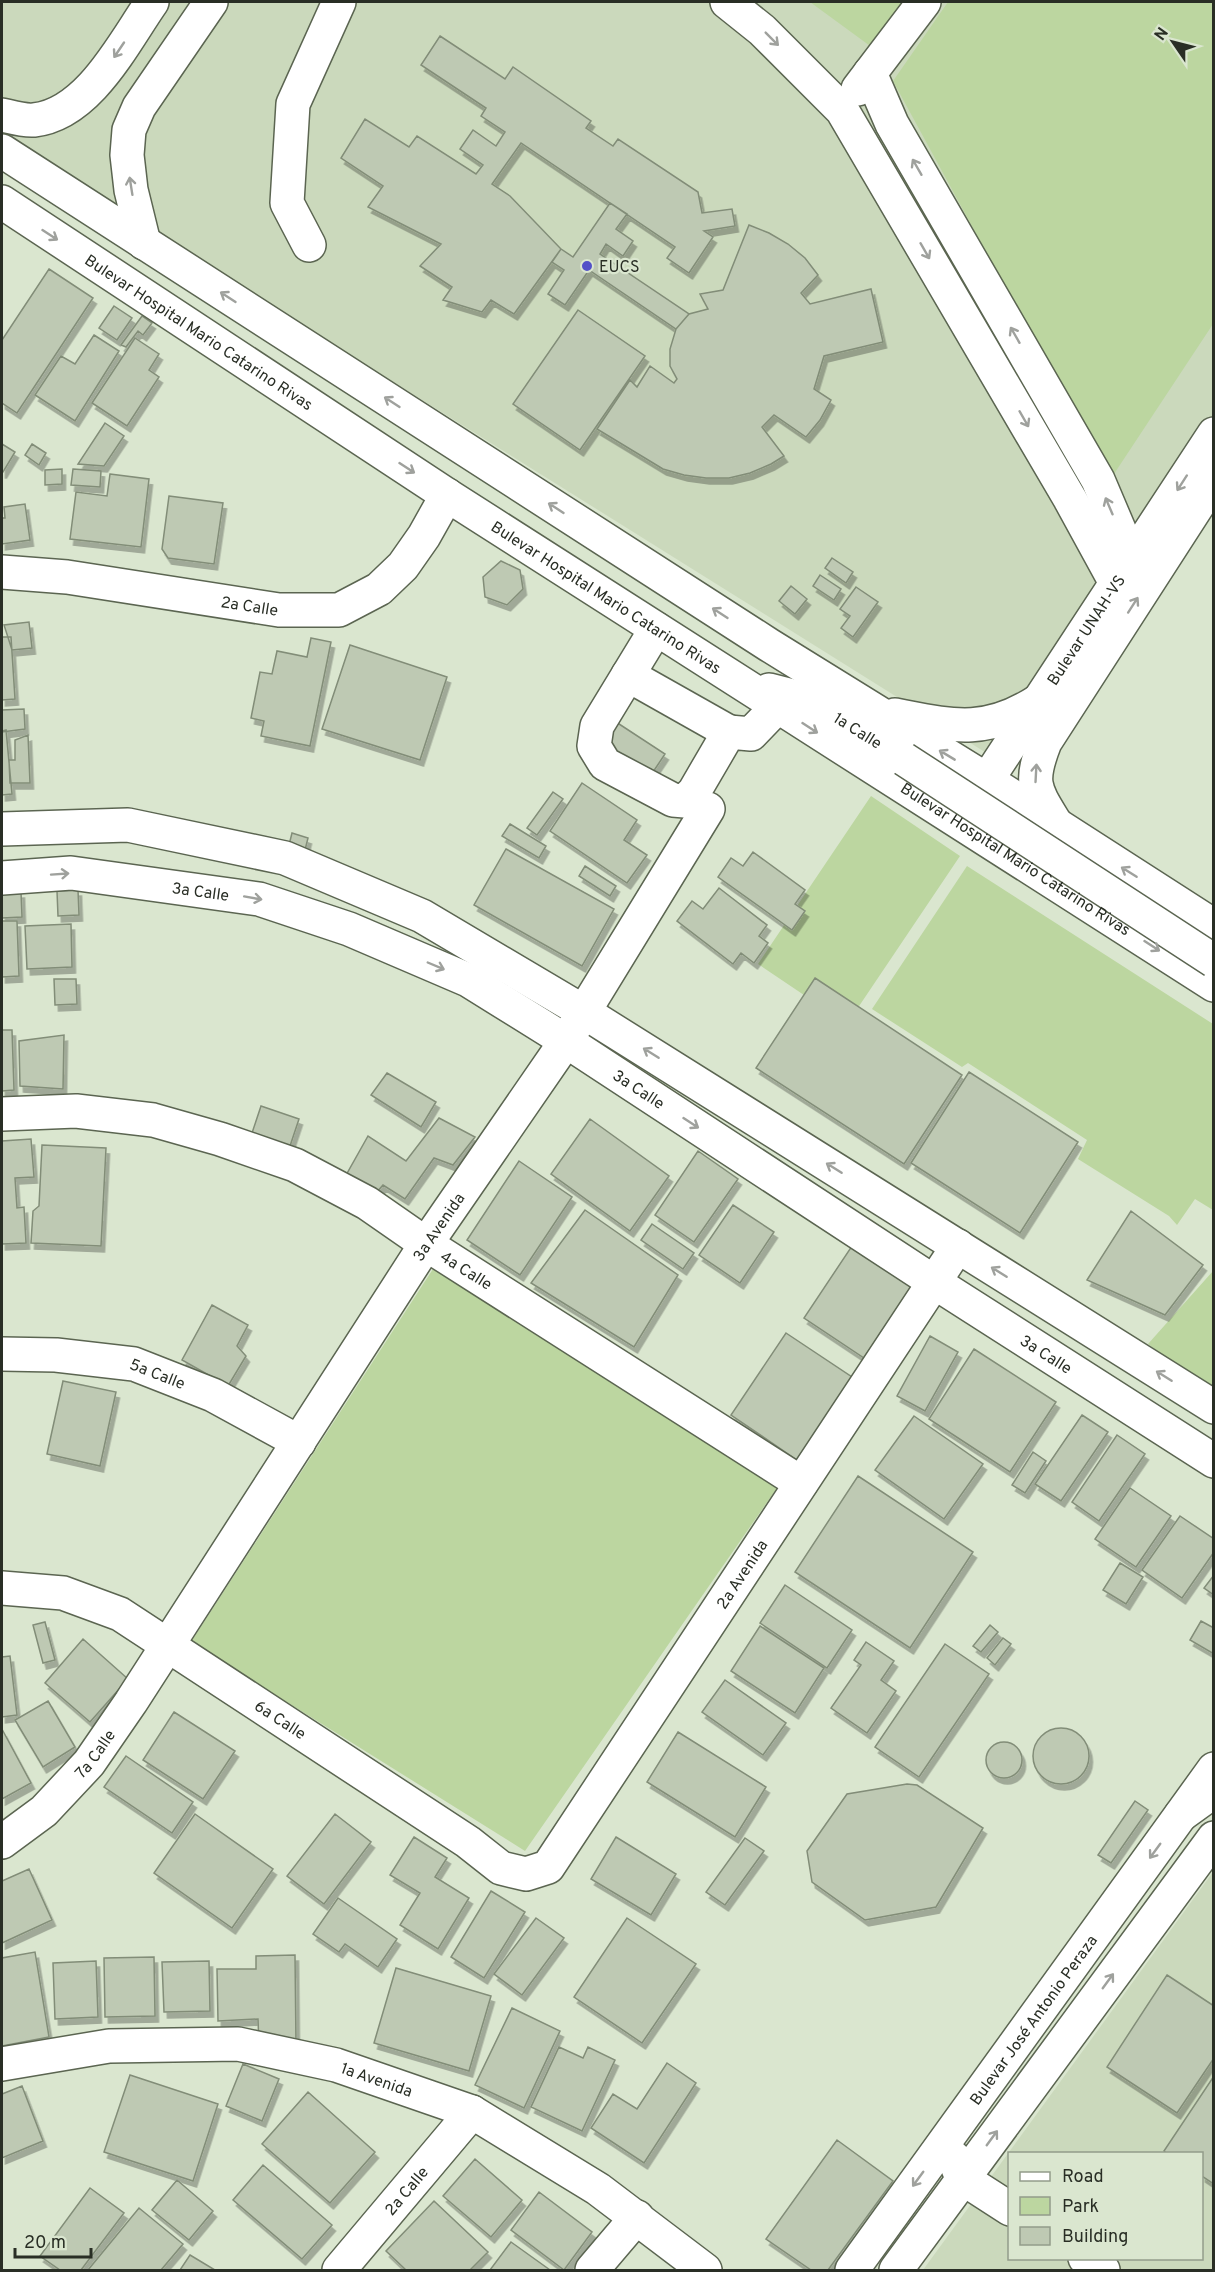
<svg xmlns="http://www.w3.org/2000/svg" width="1215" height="2272" font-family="Overpass,sans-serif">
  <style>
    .built { fill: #cbd9bc; fill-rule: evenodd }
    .green { fill: #bcd6a0 }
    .building { fill: #bec9b3; stroke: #828d78; stroke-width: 1.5; filter: url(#shadow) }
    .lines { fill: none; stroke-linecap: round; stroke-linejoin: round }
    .minor-casing { stroke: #5b6551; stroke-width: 36 }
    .major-casing { stroke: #5b6551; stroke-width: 36 }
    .minor { stroke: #fff; stroke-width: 33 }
    .major { stroke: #fff; stroke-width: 33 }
    .major-bridge-casing { stroke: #5b6551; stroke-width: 36; stroke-linecap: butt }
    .major-bridge { stroke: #fff; stroke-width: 33 }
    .oneway { stroke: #9fa19d }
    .poi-dot { fill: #5351c8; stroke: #dae6cf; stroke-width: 2 }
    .labels { text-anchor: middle; stroke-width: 4.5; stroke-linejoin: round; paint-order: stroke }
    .poi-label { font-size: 16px; fill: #292e25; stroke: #dae6cf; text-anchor: start }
    .street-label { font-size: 16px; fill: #292e25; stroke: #dae6cf }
  </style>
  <defs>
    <filter id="shadow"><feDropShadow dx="3.5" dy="6" stdDeviation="0" flood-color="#0004"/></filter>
  </defs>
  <rect width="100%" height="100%" fill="#dae6cf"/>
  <!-- built -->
  <path class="built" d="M 2,2 L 1213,2 L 1213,415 L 988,754 L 2,137 Z
    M 1213,1872 L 1213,2270 L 923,2270 L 1098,2030 ZM 1010,2154 L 1202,2154 L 1202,2258 L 1010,2258 Z"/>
  <!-- green -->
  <path class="green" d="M 810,2 L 913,2 L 877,51 Z
    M 948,2 L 1213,2 L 1213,324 L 1110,480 L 893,81 Z
    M 871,796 L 960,856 L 847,1024 L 758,964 Z
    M 967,866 L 1213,1024 L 1213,1210 L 1195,1199 L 1177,1225 L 1169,1216 L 1078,1159 L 1087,1140 L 968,1063 L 962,1067 L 872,1009 Z
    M 433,1269 L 777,1488 L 525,1851 L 191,1642 Z
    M 1213,1271 L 1213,1390 L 1173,1364 L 1148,1344 Z"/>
  <!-- building -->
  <path class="building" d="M 440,36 L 505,79 L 513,67 L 591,121 L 586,128 L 613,146 L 618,139 L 698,192 L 702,213 L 732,209 L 735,226 L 704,231 L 713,237 L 689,273 L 667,258 L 675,247 L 521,143 L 492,184 L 510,196 L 561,249 L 514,314 L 491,300 L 482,312 L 443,300 L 452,287 L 420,266 L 441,244 L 368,207 L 383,186 L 341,158 L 365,119 L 409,147 L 417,136 L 476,174 L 483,165 L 460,149 L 473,130 L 496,146 L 505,132 L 481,116 L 486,108 L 421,65 Z
    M 610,203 L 627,214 L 616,229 L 633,241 L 623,256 L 606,244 L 600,254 L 689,314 L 676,329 L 589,270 L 565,305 L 548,294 L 564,270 L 552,262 L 561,249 L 573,257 Z
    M 749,225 L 769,233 L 788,244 L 805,258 L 818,275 L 801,293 L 810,304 L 871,289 L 883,342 L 824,356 L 814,389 L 831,400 L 820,420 L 806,437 L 774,415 L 762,427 L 784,456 L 771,464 L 750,473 L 729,478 L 706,478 L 684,475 L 663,469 L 597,429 L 630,380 L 637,387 L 650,366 L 674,383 L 677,379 L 670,366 L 670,349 L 676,329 L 689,314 L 708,309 L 700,294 L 723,290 Z
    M 49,269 L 93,298 L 17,413 L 2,403 L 2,340 Z
    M 114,306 L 132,318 L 117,340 L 99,328 Z
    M 578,310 L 645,356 L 580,450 L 513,404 Z
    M 142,316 L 152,323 L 143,335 L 138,331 L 126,347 L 121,345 Z
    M 94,335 L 119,351 L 75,421 L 35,395 L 61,356 L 75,364 Z
    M 135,338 L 159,354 L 149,370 L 159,377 L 127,426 L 92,403 Z
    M 105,423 L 124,436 L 104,466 L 78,464 Z
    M 2,444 L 15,452 L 3,472 L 2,472 Z
    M 32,444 L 46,453 L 39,465 L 25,455 Z
    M 62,469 L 62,484 L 45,485 L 45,470 Z
    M 73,469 L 101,471 L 100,487 L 71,485 Z
    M 110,474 L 149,479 L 141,547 L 70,539 L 76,492 L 107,496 Z
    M 169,496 L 223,503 L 214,564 L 168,558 L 162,549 Z
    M 25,504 L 30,540 L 2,544 L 2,518 L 5,518 L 4,507 Z
    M 832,558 L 853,572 L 846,583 L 825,568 Z
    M 501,561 L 520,570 L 523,589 L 507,605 L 485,597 L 483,577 Z
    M 820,575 L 841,589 L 834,600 L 813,586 Z
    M 791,586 L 807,599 L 795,614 L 779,601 Z
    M 856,587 L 878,602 L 853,637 L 841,628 L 850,616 L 840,609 Z
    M 29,622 L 32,648 L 12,650 L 4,625 Z
    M 2,637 L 11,637 L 15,699 L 2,700 Z
    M 311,638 L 331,642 L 310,746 L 261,736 L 264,721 L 251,718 L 260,672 L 272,674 L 277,651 L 307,657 Z
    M 350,645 L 447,677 L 420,760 L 322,729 Z
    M 24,709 L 25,729 L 2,732 L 2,710 Z
    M 616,722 L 665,754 L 651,775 L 598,749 Z
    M 6,730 L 12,794 L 2,795 L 2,731 Z
    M 28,735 L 30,783 L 10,783 L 9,760 L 15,760 L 15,740 Z
    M 582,783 L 637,820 L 624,840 L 647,855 L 627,883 L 550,831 Z
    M 553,792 L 563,799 L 537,835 L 527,828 Z
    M 510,824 L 546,846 L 539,858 L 502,836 Z
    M 292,833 L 308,838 L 305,850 L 289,845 Z
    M 506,849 L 614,909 L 582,966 L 474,905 Z
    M 753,852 L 805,890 L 795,904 L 805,911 L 792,930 L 718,877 L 731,858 L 743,866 Z
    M 585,866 L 616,886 L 610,896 L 579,876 Z
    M 719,888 L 767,925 L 759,936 L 768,943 L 754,963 L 741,953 L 733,964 L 677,921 L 692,901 L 703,909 Z
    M 78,890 L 79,915 L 58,916 L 57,891 Z
    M 21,892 L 22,917 L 2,918 L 2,893 Z
    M 2,921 L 17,921 L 19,976 L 2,977 Z
    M 71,924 L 72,967 L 27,969 L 25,926 Z
    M 815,978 L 962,1075 L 904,1164 L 756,1068 Z
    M 54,979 L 76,979 L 77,1004 L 55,1005 Z
    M 2,1030 L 12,1030 L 14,1090 L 2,1091 Z
    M 64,1035 L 63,1089 L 20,1086 L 19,1041 Z
    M 969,1072 L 1078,1142 L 1020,1233 L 911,1163 Z
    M 387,1073 L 436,1102 L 421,1127 L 371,1095 Z
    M 261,1106 L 299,1119 L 290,1146 L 252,1133 Z
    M 439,1118 L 475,1137 L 453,1165 L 434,1158 L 405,1199 L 383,1185 L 376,1193 L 345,1177 L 368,1136 L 406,1161 Z
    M 590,1119 L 669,1176 L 630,1231 L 551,1174 Z
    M 31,1139 L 34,1177 L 15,1178 L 17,1208 L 24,1207 L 26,1243 L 2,1244 L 2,1141 Z
    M 42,1145 L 106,1148 L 101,1246 L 31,1243 L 33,1211 L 39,1206 Z
    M 698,1151 L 738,1179 L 694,1242 L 655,1215 Z
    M 519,1161 L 572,1197 L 520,1275 L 467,1240 Z
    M 733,1205 L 774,1232 L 740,1283 L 699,1255 Z
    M 585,1210 L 678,1275 L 634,1347 L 531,1283 Z
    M 1131,1211 L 1203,1265 L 1165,1315 L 1087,1280 Z
    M 652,1224 L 694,1253 L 683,1269 L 641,1240 Z
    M 856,1240 L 916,1280 L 864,1358 L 804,1318 Z
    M 212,1305 L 248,1325 L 237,1346 L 246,1356 L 228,1386 L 182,1360 Z
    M 786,1333 L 852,1377 L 797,1460 L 731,1415 Z
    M 930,1336 L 958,1352 L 925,1411 L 897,1396 Z
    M 974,1349 L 1056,1402 L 1010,1472 L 929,1419 Z
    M 63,1381 L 116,1392 L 100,1466 L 47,1454 Z
    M 1082,1415 L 1108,1432 L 1061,1501 L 1035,1484 Z
    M 914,1416 L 983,1464 L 944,1519 L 875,1470 Z
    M 1117,1435 L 1145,1454 L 1099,1521 L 1072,1502 Z
    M 1033,1452 L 1046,1461 L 1025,1493 L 1012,1485 Z
    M 858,1476 L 973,1552 L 910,1648 L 795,1572 Z
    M 1130,1488 L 1171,1516 L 1136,1567 L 1095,1539 Z
    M 1180,1516 L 1214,1539 L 1214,1552 L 1182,1598 L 1142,1570 Z
    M 1120,1563 L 1143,1577 L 1126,1604 L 1103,1590 Z
    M 1214,1575 L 1214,1595 L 1204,1588 Z
    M 785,1585 L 852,1630 L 827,1668 L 760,1623 Z
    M 1201,1621 L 1212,1627 L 1214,1625 L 1214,1654 L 1190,1640 Z
    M 45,1622 L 55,1660 L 43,1663 L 33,1625 Z
    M 990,1625 L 998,1632 L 981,1652 L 973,1646 Z
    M 760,1626 L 824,1668 L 795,1713 L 731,1671 Z
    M 1003,1638 L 1011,1644 L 995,1665 L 987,1658 Z
    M 83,1639 L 128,1679 L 90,1722 L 45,1683 Z
    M 866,1642 L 894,1661 L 881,1680 L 896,1691 L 867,1733 L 831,1708 L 861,1665 L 854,1660 Z
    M 945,1644 L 989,1674 L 919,1777 L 875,1747 Z
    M 10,1656 L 17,1715 L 2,1717 L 2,1657 Z
    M 725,1680 L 786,1723 L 763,1755 L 702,1712 Z
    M 48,1701 L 75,1747 L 43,1767 L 15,1720 Z
    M 174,1712 L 235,1751 L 203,1799 L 143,1760 Z
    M1033 1756a28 28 0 1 1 56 0a28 28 0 1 1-56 0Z
    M 3,1731 L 31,1783 L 2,1799 L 2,1732 Z
    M 678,1732 L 766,1787 L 735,1837 L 647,1782 Z
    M986 1760a18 18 0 1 1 36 0a18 18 0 1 1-36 0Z
    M 126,1756 L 193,1802 L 172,1833 L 104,1787 Z
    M 907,1784 L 917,1785 L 983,1828 L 936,1907 L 865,1920 L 812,1882 L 807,1851 L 847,1794 Z
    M 1135,1801 L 1148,1810 L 1111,1863 L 1098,1855 Z
    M 195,1814 L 273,1869 L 232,1928 L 154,1873 Z
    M 335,1814 L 371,1842 L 324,1904 L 287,1876 Z
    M 414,1837 L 447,1858 L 435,1877 L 469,1898 L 438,1949 L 400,1925 L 420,1893 L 390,1875 Z
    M 616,1837 L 676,1874 L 651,1915 L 591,1879 Z
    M 745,1838 L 764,1851 L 725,1905 L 706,1892 Z
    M 29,1869 L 52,1920 L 2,1943 L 2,1881 Z
    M 491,1891 L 525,1912 L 484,1978 L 451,1957 Z
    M 338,1898 L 397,1939 L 378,1967 L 345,1944 L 339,1952 L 313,1934 Z
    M 536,1918 L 564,1938 L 522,1995 L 494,1974 Z
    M 627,1918 L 696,1964 L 642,2043 L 574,1997 Z
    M 35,1952 L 49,2037 L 2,2046 L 2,1958 Z
    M 295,1955 L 296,2045 L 259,2046 L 258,2019 L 218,2021 L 217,1969 L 256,1969 L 256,1956 Z
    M 154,1957 L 155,2016 L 105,2017 L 104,1958 Z
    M 96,1961 L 98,2017 L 55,2019 L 53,1963 Z
    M 209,1961 L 210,2011 L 164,2012 L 162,1962 Z
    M 396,1968 L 491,1996 L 469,2071 L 374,2043 Z
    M 1167,1975 L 1214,2006 L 1214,2058 L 1177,2113 L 1107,2067 Z
    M 512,2008 L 560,2031 L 524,2108 L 475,2085 Z
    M 559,2047 L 583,2058 L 588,2047 L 615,2060 L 582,2131 L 531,2107 Z
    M 667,2063 L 696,2083 L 644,2163 L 591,2128 L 613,2094 L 637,2109 Z
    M 243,2064 L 279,2079 L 262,2121 L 226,2106 Z
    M 130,2075 L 218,2104 L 193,2181 L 104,2152 Z
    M 1214,2076 L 1214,2184 L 1202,2176 L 1202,2154 L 1167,2154 L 1164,2151 Z
    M 22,2086 L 43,2141 L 2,2158 L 2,2094 Z
    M 308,2092 L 375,2152 L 330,2203 L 262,2144 Z
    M 837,2140 L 893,2181 L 828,2270 L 811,2270 L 766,2239 Z
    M 475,2159 L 522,2200 L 491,2237 L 443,2196 Z
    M 263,2165 L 332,2225 L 302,2259 L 233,2200 Z
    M 177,2180 L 213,2211 L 189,2240 L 152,2210 Z
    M 90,2188 L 124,2213 L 81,2270 L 60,2270 L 40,2256 Z
    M 539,2192 L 592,2232 L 564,2270 L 511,2230 Z
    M 434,2201 L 488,2252 L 470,2270 L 406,2270 L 386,2251 Z
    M 139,2208 L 183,2244 L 161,2270 L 88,2270 Z
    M 511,2242 L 550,2270 L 490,2270 Z
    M 190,2255 L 215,2270 L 180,2270 Z"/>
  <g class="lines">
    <defs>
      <g id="minor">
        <path d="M 727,2 L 762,30 L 842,110 L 1070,499 L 1116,583"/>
        <path d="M 870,73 L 892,124 L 1098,480 L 1132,560"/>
        <path d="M 858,89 L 924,2"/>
        <path d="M 2,115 C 11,117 24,121 34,120 C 89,114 124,42 152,2"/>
        <path d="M 144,243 L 131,190 L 127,155 L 129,130 L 139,107 L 211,2"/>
        <path d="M 309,245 L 287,203 L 293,104 L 339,2"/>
        <path id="s1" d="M 2,572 L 67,577 L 279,610 L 339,610 L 379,589 L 403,566 L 424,536 L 447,495"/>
        <path d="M 656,629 L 597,726 L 594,746 L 605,764 L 673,800 L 685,801 L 694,792 L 729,732 L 751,734 L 777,707"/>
        <path d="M 628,675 L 729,732"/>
        <path d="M 2,829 L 128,825 L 285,858 L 422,916 L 584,1012 L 1214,1407"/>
        <path id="s2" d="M 2,878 L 71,873 L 259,899 L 349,929 L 468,980 L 566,1041 L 934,1282 L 1214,1461"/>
        <path id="s3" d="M 2,1114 L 76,1111 L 153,1120 L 220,1139 L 295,1165 L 367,1203 L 426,1244 L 801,1483"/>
        <path id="s4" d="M 2,1354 L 56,1355 L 134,1364 L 213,1395 L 299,1442"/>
        <path id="s5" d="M 2,1588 L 63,1593 L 120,1614 L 468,1842 L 501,1868 L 526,1874 L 548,1867 L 958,1246"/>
        <path id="s6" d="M 2,1842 L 44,1811 L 89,1763 L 131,1702 L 426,1244 L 566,1041 L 708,809"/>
        <path id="s7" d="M 2,2064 L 109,2046 L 238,2044 L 336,2065 L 472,2112 L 598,2189 L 705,2270"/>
        <path d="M 954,2158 L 962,2178 L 1010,2209"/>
        <path d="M 1085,2258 L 1103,2270"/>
        <path id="s8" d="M 339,2270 L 472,2112"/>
        <path d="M 592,2270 L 637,2217"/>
        <path id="s9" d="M 852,2270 L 1214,1769"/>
        <path d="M 896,2270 L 1214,1838"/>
      </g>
      <g id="major">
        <path d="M 2,151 L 769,645 L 987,780 L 1214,926"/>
        <path id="s10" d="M 2,202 L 447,495 L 1214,985"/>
        <path id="s11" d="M 769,690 L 812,701 L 904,759"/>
        <path d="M 895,715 C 952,726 986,735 1038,701"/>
        <path id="s12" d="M 984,800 L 987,780 L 1214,434"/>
        <path d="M 1056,824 C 1034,788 1029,783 1045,742 L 1214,480"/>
        <path d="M 1181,1815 L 1214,1791"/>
      </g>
    </defs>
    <!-- minor casing -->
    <use href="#minor" class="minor-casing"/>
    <!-- major casing -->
    <use href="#major" class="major-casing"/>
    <!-- minor -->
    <use href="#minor" class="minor"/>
    <!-- major -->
    <use href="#major" class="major"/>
    <defs>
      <path id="major-bridge" d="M 904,759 L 1214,961"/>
    </defs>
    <!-- major-bridge casing -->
    <use href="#major-bridge" class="major-bridge-casing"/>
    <!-- major-bridge -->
    <use href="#major-bridge" class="major-bridge"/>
  </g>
  <!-- one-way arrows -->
  <defs><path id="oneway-shaft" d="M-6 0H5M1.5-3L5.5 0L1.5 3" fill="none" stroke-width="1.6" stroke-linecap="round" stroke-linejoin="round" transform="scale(1.5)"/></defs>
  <g class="oneway">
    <use href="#oneway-shaft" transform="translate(772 39) rotate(45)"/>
    <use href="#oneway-shaft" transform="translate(119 50) rotate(124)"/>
    <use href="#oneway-shaft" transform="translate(917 167) rotate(-120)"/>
    <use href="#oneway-shaft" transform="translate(131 186) rotate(-99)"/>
    <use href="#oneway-shaft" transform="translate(50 235) rotate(33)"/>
    <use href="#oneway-shaft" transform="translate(925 251) rotate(60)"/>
    <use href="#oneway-shaft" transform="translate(228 297) rotate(-147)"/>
    <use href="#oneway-shaft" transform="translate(1015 335) rotate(-120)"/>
    <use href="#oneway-shaft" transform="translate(392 402) rotate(-147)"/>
    <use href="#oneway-shaft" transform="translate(1024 419) rotate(60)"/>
    <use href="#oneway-shaft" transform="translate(407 468) rotate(33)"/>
    <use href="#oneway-shaft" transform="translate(1182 483) rotate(123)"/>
    <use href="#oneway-shaft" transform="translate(1109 506) rotate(-113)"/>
    <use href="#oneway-shaft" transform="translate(556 508) rotate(-147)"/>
    <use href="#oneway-shaft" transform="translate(1133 605) rotate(-57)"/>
    <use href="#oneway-shaft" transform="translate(720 613) rotate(-147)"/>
    <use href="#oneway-shaft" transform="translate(810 728) rotate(33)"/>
    <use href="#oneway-shaft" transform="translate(947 755) rotate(-149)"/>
    <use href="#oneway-shaft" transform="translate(1036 773) rotate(-87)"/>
    <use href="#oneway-shaft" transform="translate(1129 872) rotate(-148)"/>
    <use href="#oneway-shaft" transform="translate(60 874) rotate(-4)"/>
    <use href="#oneway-shaft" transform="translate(253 898) rotate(10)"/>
    <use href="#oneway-shaft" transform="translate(1152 946) rotate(33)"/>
    <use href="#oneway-shaft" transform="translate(436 966) rotate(23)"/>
    <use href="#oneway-shaft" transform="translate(651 1053) rotate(-148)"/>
    <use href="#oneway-shaft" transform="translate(691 1123) rotate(33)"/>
    <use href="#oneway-shaft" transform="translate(834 1168) rotate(-148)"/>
    <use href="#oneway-shaft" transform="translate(999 1272) rotate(-148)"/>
    <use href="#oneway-shaft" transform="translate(1164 1376) rotate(-148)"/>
    <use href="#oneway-shaft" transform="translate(1155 1851) rotate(126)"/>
    <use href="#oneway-shaft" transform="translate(1108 1981) rotate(-54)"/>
    <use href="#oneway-shaft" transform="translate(992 2138) rotate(-54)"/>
    <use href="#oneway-shaft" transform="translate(918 2179) rotate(126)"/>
  </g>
  <!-- markers -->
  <circle class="poi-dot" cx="587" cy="266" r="6"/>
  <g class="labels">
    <!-- poi labels -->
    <g class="poi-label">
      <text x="599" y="272">EUCS</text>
    </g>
    <!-- street labels -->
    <g class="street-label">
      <text dy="6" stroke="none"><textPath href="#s10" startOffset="236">Bulevar Hospital Mario Catarino Rivas</textPath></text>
      <text dy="6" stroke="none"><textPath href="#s10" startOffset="722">Bulevar Hospital Mario Catarino Rivas</textPath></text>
      <text dy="6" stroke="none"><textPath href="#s1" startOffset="250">2a Calle</textPath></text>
      <text dy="6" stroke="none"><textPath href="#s12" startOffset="200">Bulevar UNAH-VS</textPath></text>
      <text dy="6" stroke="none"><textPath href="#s11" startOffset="99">1a Calle</textPath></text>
      <text dy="6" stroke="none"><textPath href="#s10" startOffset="1208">Bulevar Hospital Mario Catarino Rivas</textPath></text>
      <text dy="6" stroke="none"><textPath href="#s2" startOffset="200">3a Calle</textPath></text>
      <text dy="6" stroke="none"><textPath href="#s2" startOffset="686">3a Calle</textPath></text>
      <text dy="6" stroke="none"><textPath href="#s6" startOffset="758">3a Avenida</textPath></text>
      <text dy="6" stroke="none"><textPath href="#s3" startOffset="502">4a Calle</textPath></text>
      <text dy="6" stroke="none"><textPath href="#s2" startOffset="1172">3a Calle</textPath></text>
      <text dy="6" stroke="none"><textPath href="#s4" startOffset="158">5a Calle</textPath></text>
      <text dy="6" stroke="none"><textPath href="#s5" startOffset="980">2a Avenida</textPath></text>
      <text dy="6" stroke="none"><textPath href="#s5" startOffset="314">6a Calle</textPath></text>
      <text dy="6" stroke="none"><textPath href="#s6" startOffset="129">7a Calle</textPath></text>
      <text dy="6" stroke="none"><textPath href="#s9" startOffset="309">Bulevar José Antonio Peraza</textPath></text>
      <text dy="6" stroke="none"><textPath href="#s7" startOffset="381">1a Avenida</textPath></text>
      <text dy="6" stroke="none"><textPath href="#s8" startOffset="104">2a Calle</textPath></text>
    </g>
  </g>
  <!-- border -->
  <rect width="1215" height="2272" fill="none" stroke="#292e25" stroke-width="6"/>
  <!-- legend -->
  <rect x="1008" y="2152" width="195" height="108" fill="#dae6cf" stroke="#939c8b" stroke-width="1.5"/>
  <rect x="1020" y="2172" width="30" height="9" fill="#ffffff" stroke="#939c8b" stroke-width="1.5"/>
  <text x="1062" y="2182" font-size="18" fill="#292e25">Road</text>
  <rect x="1020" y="2197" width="30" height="18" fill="#bcd6a0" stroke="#939c8b" stroke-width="1.5"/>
  <text x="1062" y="2212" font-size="18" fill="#292e25">Park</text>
  <rect x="1020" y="2227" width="30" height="18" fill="#bec9b3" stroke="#939c8b" stroke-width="1.5"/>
  <text x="1062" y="2242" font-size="18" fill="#292e25">Building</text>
  <!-- north arrow -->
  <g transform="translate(1173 42) rotate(305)" stroke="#dae6cf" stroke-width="4.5" paint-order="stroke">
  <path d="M0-4.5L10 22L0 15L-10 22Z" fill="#292e25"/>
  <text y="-9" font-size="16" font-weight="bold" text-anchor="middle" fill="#292e25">N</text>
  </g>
  <!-- scale -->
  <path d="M15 2248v9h76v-9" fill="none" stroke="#292e25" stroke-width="3"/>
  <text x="24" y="2248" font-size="18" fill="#292e25" stroke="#dae6cf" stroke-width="4.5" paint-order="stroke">20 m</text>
</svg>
